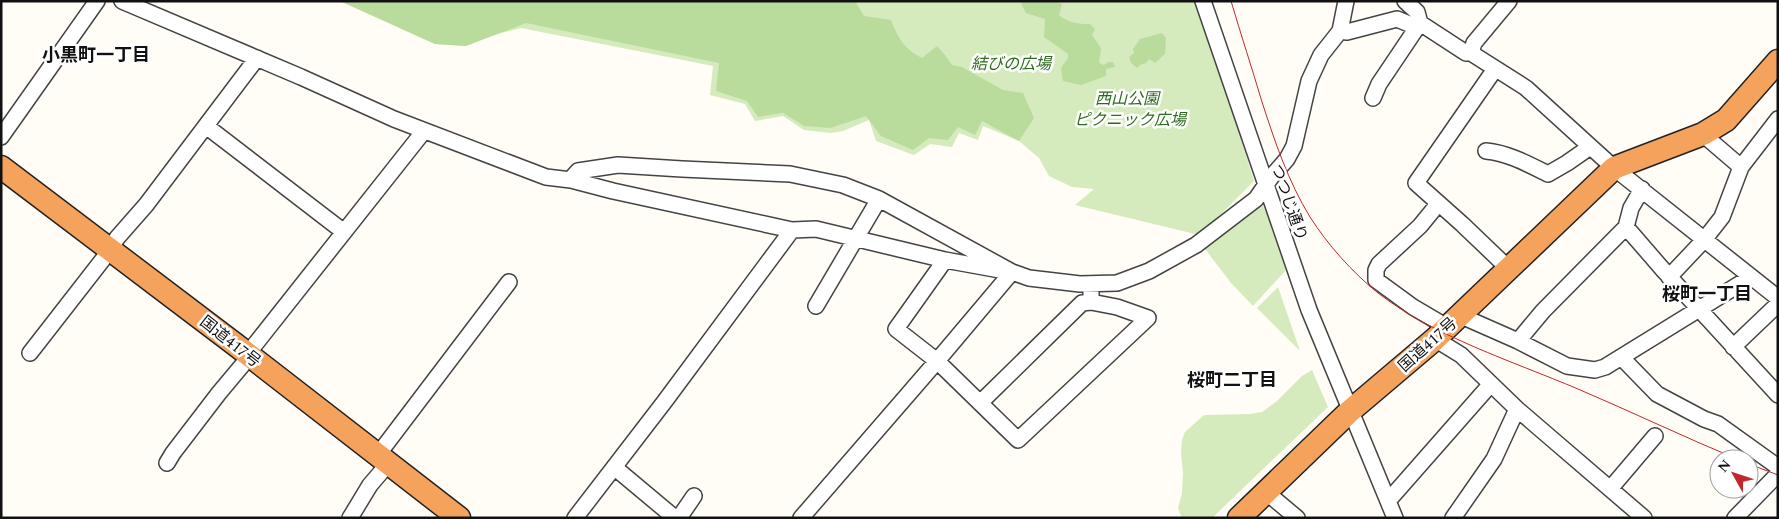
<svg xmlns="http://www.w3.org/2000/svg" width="1779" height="519" font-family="Spectral,'Noto Sans JP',serif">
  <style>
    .green { fill: #d5ebbd }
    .forest { fill: #b9dc9c }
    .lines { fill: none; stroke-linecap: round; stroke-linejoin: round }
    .minor-casing { stroke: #444; stroke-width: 18 }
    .highway-casing { stroke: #222; stroke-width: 25 }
    .minor { stroke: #fff; stroke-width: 15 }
    .highway { stroke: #f5a25d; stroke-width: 22 }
    .tram { stroke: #c4262e; stroke-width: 1 }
    .labels { text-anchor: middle; stroke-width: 5; stroke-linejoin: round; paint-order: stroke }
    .park-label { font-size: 16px; font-style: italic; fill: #2f6b1f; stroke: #fff }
    .street-label { font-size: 16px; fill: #111; stroke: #fff }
    .neighbourhood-label { font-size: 18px; font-weight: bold; fill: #111; stroke: #fff }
  </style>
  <rect width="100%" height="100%" fill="#fffdf5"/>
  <!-- green -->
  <path class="green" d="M 340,1 L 1196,1 L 1209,37 L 1254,181 L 1201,234 L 1195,234 L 1075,205 L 1094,189 L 1072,187 L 1049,176 L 1039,158 L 1019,141 L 983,126 L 978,140 L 959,133 L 952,147 L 930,144 L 914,155 L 876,141 L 869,120 L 843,131 L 831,133 L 804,130 L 783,116 L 755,121 L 745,104 L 710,95 L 713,66 L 521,28 L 489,36 L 466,46 L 435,44 Z
    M 1260,205 L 1263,206 L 1270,220 L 1286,270 L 1253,306 L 1231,283 L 1202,245 Z
    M 1278,287 L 1300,351 L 1257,308 Z
    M 1312,370 L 1328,407 L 1212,518 L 1184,518 L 1181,516 L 1178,508 L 1182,493 L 1183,473 L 1181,453 L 1182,440 L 1185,432 L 1204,415 L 1250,414 L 1262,412 L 1276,402 L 1302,376 Z"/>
  <!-- forest -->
  <path class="forest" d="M 340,1 L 855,1 L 864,16 L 891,20 C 898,38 904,49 922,58 L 937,46 L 945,55 L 952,65 L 962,67 L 1003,90 L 1023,93 L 1034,118 L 1019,141 L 982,121 L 975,135 L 958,127 L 948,140 L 929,138 L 913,150 L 881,136 L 866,116 L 830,128 L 804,126 L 783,113 L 758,117 L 747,101 L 716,91 L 719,63 L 526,23 L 466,46 L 435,44 Z
    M 1023,1 L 1055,1 L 1062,4 L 1059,15 C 1069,23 1077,24 1090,24 L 1095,29 L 1092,35 L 1101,48 L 1099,63 L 1104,65 L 1108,62 L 1113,62 L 1115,67 L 1106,69 L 1106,76 L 1081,85 L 1063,81 L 1061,68 L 1068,58 L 1068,54 L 1044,37 L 1045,19 L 1026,13 L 1021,4 Z
    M 1162,33 L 1166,38 L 1165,54 L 1155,63 L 1149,59 L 1146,63 L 1140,65 L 1137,68 L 1131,63 L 1129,57 L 1134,53 L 1133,49 L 1140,39 Z"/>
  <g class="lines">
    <defs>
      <path id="minor" d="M 122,1 L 301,77 L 394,119 L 546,177 L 571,180 L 613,191 L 792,230 L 816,229 L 945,260 L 1000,270
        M 1203,1 L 1309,310 L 1395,518
        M 1405,1 L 1417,12 L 1420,23 L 1466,53 L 1471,53 L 1526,88 L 1614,168 L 1778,298
        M 1340,31 L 1347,32 L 1397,19 L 1409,24 L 1420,23
        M 1471,53 L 1474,43 L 1509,1
        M 1495,69 L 1416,183 L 1462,224 L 1508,268
        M 1373,98 L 1379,84 L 1420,23
        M 206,126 L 344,232
        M 1,137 L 97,1
        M 1486,151 C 1508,153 1528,164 1548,174 L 1567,163 L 1590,147
        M 1741,167 L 1778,119
        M 570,180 L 578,171 L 618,165 L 682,169 L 790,174 L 843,185 L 879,199 L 1012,272 L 1029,278 L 1080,284 L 1117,283 L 1149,271 L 1196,245 L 1256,199 L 1272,176 L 1287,159 L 1294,146 L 1309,81 L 1321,55 L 1340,31 L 1346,1
        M 1438,204 L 1420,226 L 1379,264 L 1376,270 L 1376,280 L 1413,307 L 1447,327
        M 1626,227 L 1665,272 L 1778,395
        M 945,260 L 896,329 L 937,361 L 1018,440 L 1148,318 L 1117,307 L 1091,302
        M 1669,277 L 1704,240 L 1722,217 L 1741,167 L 1706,137
        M 816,306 L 879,199
        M 1459,315 L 1518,341 L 1567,366 L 1595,370 L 1605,367 L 1751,277
        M 1435,339 L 1461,355 L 1517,409 L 1644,518
        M 1518,341 L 1543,311 L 1626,227 L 1631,208 L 1642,189
        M 1733,347 L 1778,304
        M 30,353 L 111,249 L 117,238 L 146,205 L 257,58
        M 1621,357 L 1657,394 L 1704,419 L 1718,424 L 1778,467
        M 980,403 L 1082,303 L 1091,302 L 1091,292
        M 377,456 L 509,282
        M 167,463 L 173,453 L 219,393 L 250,356 L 253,347 L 424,131
        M 614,467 L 675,518
        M 1610,489 L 1655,436
        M 1266,492 L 1297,518
        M 1388,501 L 1490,385
        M 350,518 L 370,485 L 388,464
        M 575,518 L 665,401 L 792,230
        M 679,518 L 694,496
        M 801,518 L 937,361 L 1012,272
        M 1453,518 L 1494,459 L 1517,409
        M 1735,518 L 1778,474"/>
      <path id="highway" d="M 1,167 L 236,345 L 459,518
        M 1239,518 L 1350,411 L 1435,339 L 1614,168 L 1703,134 L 1726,120 L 1778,61"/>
    </defs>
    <!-- minor casing -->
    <use href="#minor" class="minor-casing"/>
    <!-- highway casing -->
    <use href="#highway" class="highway-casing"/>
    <!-- minor -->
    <use href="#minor" class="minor"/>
    <!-- highway -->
    <use href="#highway" class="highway"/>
    <!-- tram -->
    <path class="tram" d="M 1231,1 C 1241,35 1252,68 1262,102 C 1275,142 1288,181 1310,217 C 1328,245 1352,272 1378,293 C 1435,337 1512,361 1578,389 C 1632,412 1684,437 1737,459
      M 1749,464 L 1778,475"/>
  </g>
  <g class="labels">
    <!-- park labels -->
    <g class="park-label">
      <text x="1011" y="69">結びの広場</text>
      <text x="1127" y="104">西山公園</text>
      <text x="1130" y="125">ピクニック広場</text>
    </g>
    <!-- street labels -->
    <g class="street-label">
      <text transform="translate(1290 202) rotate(71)" y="6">つつじ通り</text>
      <text transform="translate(231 341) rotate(38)" y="6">国道417号</text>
      <text transform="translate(1427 344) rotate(-42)" y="6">国道417号</text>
    </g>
    <!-- neighbourhood labels -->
    <g class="neighbourhood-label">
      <text x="96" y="61">小黒町一丁目</text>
      <text x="1707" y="300">桜町一丁目</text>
      <text x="1232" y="386">桜町二丁目</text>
    </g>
  </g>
  <!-- border -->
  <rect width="1779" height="519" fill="none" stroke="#111111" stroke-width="5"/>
  <!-- north arrow -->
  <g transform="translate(1734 474) rotate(310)"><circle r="24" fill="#ffffff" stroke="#a0a0a0"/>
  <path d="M0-4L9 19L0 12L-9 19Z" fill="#c4262e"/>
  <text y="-8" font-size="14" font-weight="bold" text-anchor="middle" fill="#111111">N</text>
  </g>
</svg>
